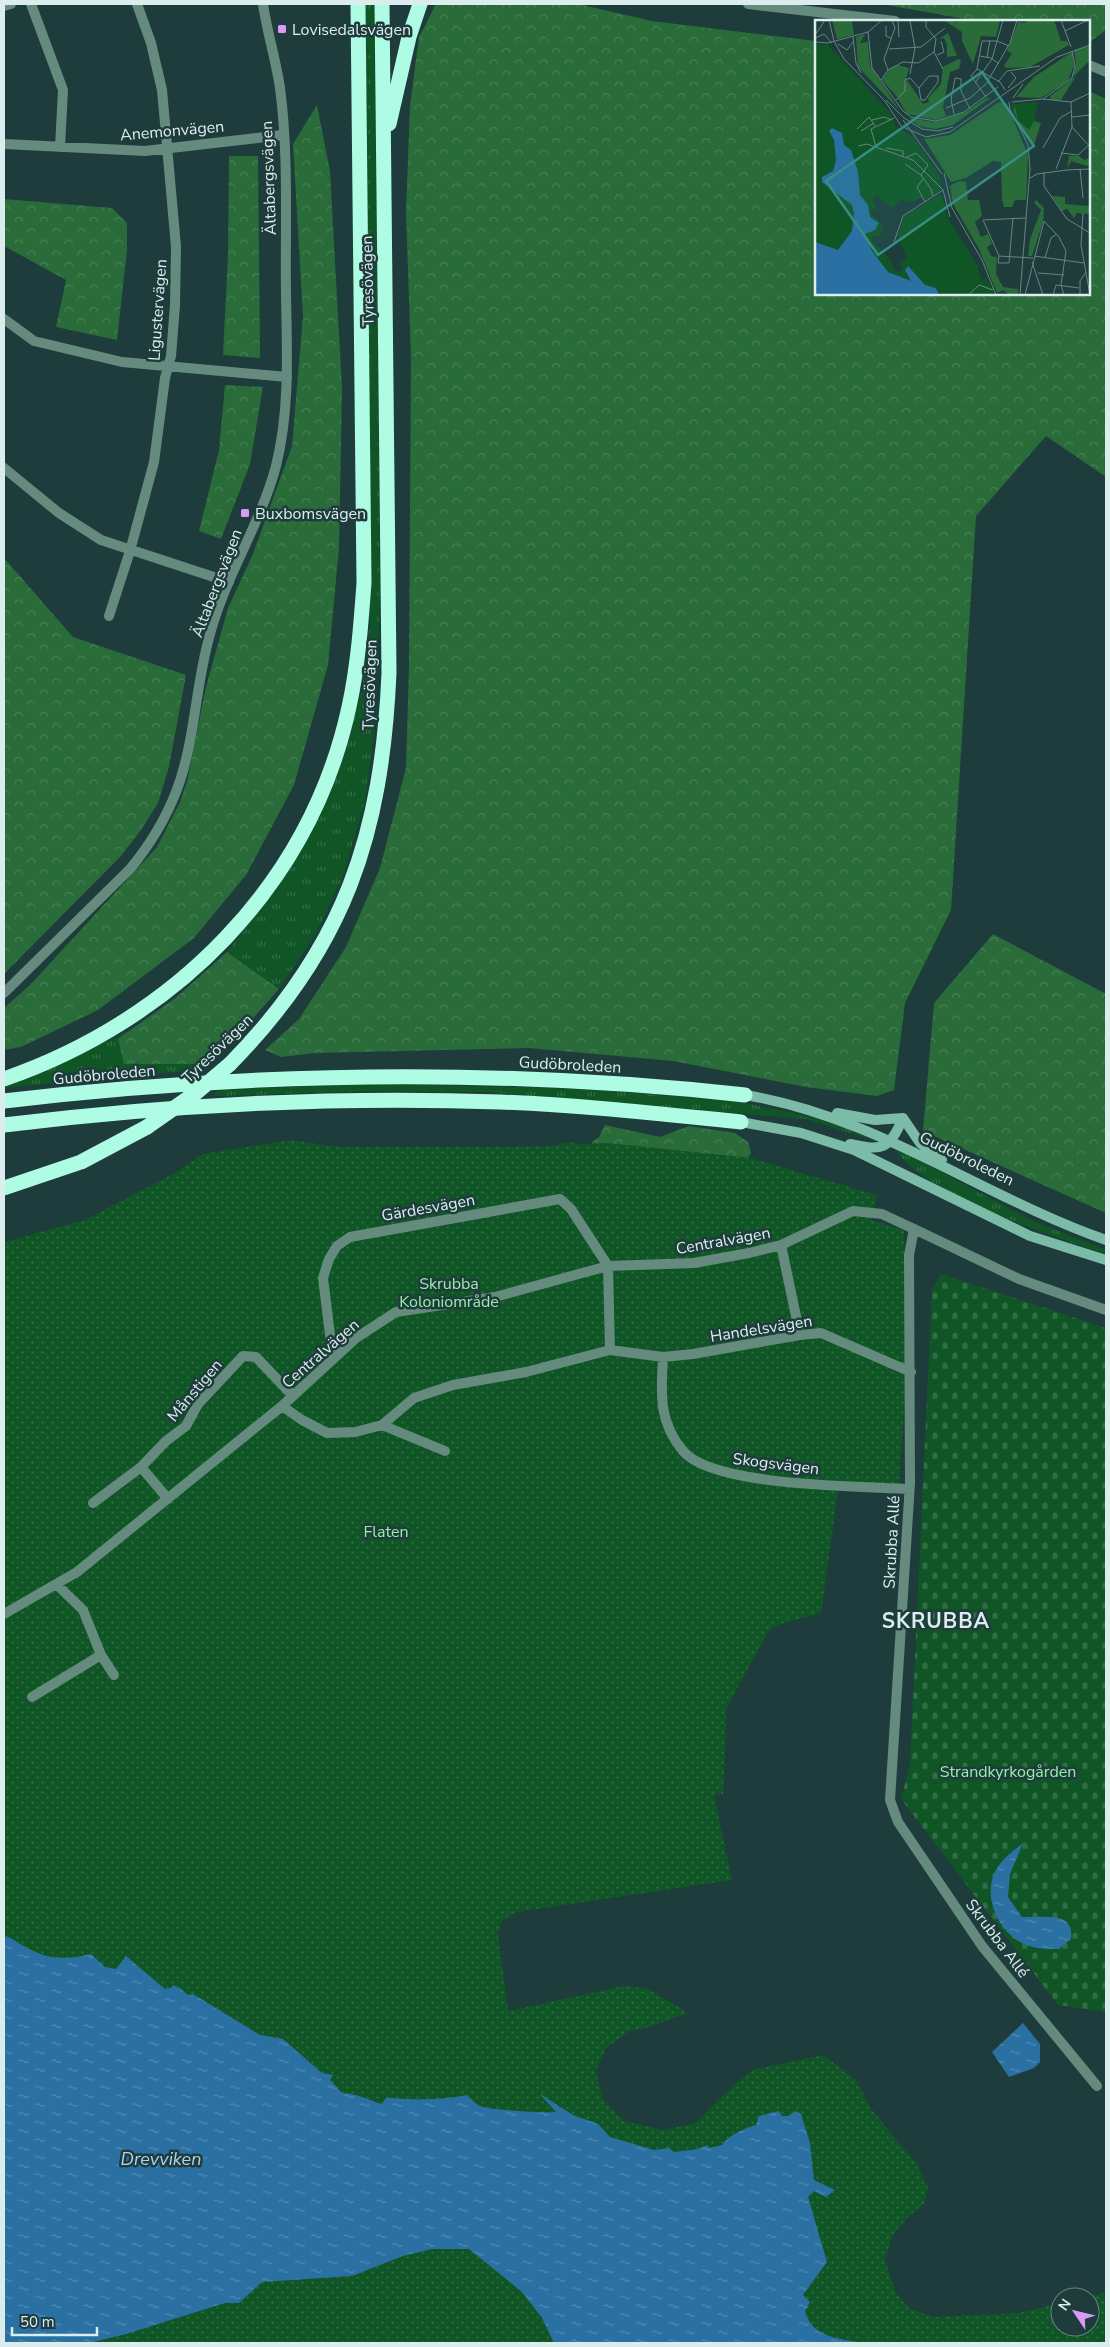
<svg xmlns="http://www.w3.org/2000/svg" width="1110" height="2347" font-family="'Nunito Sans',sans-serif">
  <style>
    .grass { fill: url(#grass-tufts) }
    .forest { fill: url(#forest-crowns) }
    .cemetery { fill: url(#cemetery-stones) }
    .park { fill: url(#park-dots) }
    .water { fill: url(#water-ripples) }
    .lines { fill: none; stroke-linecap: round; stroke-linejoin: round }
    .minor { stroke: #648b7e; stroke-width: 10 }
    .tertiary { stroke: #648b7e; stroke-width: 10 }
    .secondary { stroke: #7bbba7; stroke-width: 10 }
    .motorway { stroke: #affce4; stroke-width: 15 }
    .motorway-bridge { stroke: #affce4; stroke-width: 15 }
    .poi-dot { fill: #da9af6; stroke: #1e3c3c; stroke-width: 2 }
    .labels { text-anchor: middle; stroke-width: 5; stroke-linejoin: round; paint-order: stroke }
    .poi-label { font-size: 16px; fill: #dceded; stroke: #1e3c3c; text-anchor: start }
    .street-label { font-size: 16px; fill: #dceded; stroke: #1e3c3c }
    .park-label { font-size: 16px; fill: #95f0a6; stroke: #1e3c3c }
    .water-label { font-size: 18px; font-style: italic; fill: #b1d3f0; stroke: #1e3c3c }
    .district-label { font-size: 21px; font-weight: bold; letter-spacing: 1px; fill: #dceded; stroke: #1e3c3c }
    .inset-road { fill: none; stroke: #6a8383; stroke-width: 1 }
    .view { fill: #388e87; fill-opacity: 0.15; stroke: #388e87; stroke-width: 2.5 }
    .inset-edge { fill: none; stroke: #dceded; stroke-width: 2.5 }
  </style>
  <defs>
    <pattern id="grass-tufts" width="24" height="20" patternUnits="userSpaceOnUse" patternTransform="scale(1.25)"><rect width="24" height="20" fill="#105525"/><path d="M3 7l-1-3M5 7V3M7 7l1-3M15 17l-1-3M17 17v-4M19 17l1-3" fill="none" stroke="#326e45"/></pattern>
    <pattern id="forest-crowns" width="20" height="18" patternUnits="userSpaceOnUse" patternTransform="scale(1.25)"><rect width="20" height="18" fill="#296b39"/><path d="M2 6a3 3 0 1 1 6 0M12 15a3 3 0 1 1 6 0" fill="none" stroke="#478056"/></pattern>
    <pattern id="cemetery-stones" width="16" height="16" patternUnits="userSpaceOnUse" patternTransform="scale(1.25)"><rect width="16" height="16" fill="#105525"/><path d="M2 7V4a2 2 0 0 1 4 0v3zM10 15v-3a2 2 0 0 1 4 0v3z" fill="#326e45"/></pattern>
    <pattern id="park-dots" width="8" height="8" patternUnits="userSpaceOnUse" patternTransform="scale(1.25)"><rect width="8" height="8" fill="#105525"/><path d="M2 2h.1M6 6h.1" fill="none" stroke="#326e45" stroke-width="1.8" stroke-linecap="round"/></pattern>
    <pattern id="water-ripples" width="26" height="14" patternUnits="userSpaceOnUse" patternTransform="scale(1.25)"><rect width="26" height="14" fill="#2a70a2"/><path d="M2 4q2-2 4 0t4 0M15 11q2-2 4 0t4 0" fill="none" stroke="#528cb4"/></pattern>
  </defs>
  <rect width="100%" height="100%" fill="#1e3c3c"/>
  <!-- grass -->
  <path class="grass" d="M 366,4 L 374,4 L 380,594 L 376,720 L 365,801 L 344,874 L 315,936 L 279,989 L 227,952 L 280,885 L 311,834 L 342,762 L 362,689 L 370,625 Z
    M 129,1031 L 118,1040 L 124,1064 L 212,1064 L 208,1069 L 4,1088 L 4,1084 L 34,1075 Z
    M 373,1084 L 573,1088 L 735,1101 L 808,1116 L 867,1135 L 865,1138 L 806,1119 L 487,1092 L 375,1091 L 212,1096 L 220,1089 Z
    M 894,1147 L 1031,1220 L 1106,1250 L 1106,1254 C 1058,1238 917,1192 894,1147 Z"/>
  <!-- forest -->
  <path class="forest" d="M 436,4 L 578,4 L 652,21 L 816,41 L 816,294 L 1089,294 L 1089,91 L 1106,99 L 1106,477 L 1046,436 L 976,516 L 951,910 L 905,1003 L 894,1090 L 877,1096 L 806,1087 L 673,1061 L 529,1048 L 315,1053 L 281,1057 L 265,1050 L 299,1019 L 346,947 L 380,868 L 406,768 L 409,666 L 411,358 L 406,212 L 410,106 L 419,37 Z
    M 881,4 L 1106,4 L 1106,30 L 1090,42 L 1089,21 L 977,21 Z
    M 317,105 L 330,171 L 342,388 L 339,548 L 328,665 L 294,785 L 246,875 L 194,938 L 98,1010 L 21,1047 L 4,1050 L 4,1008 L 30,985 L 157,847 L 180,802 L 187,781 L 206,687 L 228,608 L 253,554 L 292,446 L 303,316 L 293,144 Z
    M 229,156 L 258,156 L 260,358 L 223,355 L 228,254 Z
    M 4,199 L 112,208 L 127,223 L 127,250 L 117,340 L 56,327 L 66,280 L 4,246 Z
    M 225,385 L 263,387 L 250,464 L 221,539 L 199,531 L 219,450 Z
    M 4,558 L 73,637 L 186,675 L 169,767 L 158,803 L 141,830 L 121,856 L 4,974 Z
    M 993,934 L 1106,994 L 1106,1213 L 923,1131 L 934,1003 Z
    M 227,952 L 279,989 L 212,1064 L 124,1064 L 118,1039 L 178,996 Z
    M 605,1125 L 660,1137 L 689,1126 L 735,1133 L 748,1142 L 751,1153 L 739,1172 L 590,1154 L 592,1142 L 599,1137 Z"/>
  <!-- cemetery -->
  <path class="cemetery" d="M 941,1274 L 1106,1328 L 1106,2012 L 1058,2005 L 901,1799 L 910,1765 L 932,1290 Z"/>
  <!-- park -->
  <path class="park" d="M 291,1140 L 336,1147 L 513,1147 L 549,1146 L 571,1142 L 580,1144 L 607,1143 L 751,1158 L 877,1195 L 872,1220 L 904,1230 L 906,1372 L 899,1492 L 838,1491 L 821,1613 L 780,1624 L 769,1630 L 727,1707 L 723,1794 L 714,1795 L 732,1880 L 517,1912 L 502,1921 L 498,1933 L 508,2011 L 623,1986 L 646,1988 L 688,2013 L 646,2028 L 630,2031 L 606,2048 L 596,2071 L 603,2100 L 624,2121 L 663,2130 L 696,2123 L 719,2099 L 752,2070 L 823,2055 L 855,2079 L 872,2110 L 916,2163 L 928,2186 L 925,2203 L 908,2217 L 893,2235 L 885,2259 L 895,2292 L 910,2309 L 935,2317 L 1019,2313 L 1060,2303 L 1060,2327 L 1090,2327 L 1090,2297 L 1088,2297 L 1106,2292 L 1106,2343 L 4,2343 L 4,1242 L 85,1220 L 173,1174 L 203,1154 Z"/>
  <!-- water -->
  <path class="water" d="M 1023,1843 L 1010,1874 L 1008,1897 L 1022,1917 C 1042,1918 1075,1910 1071,1939 L 1059,1949 C 1049,1949 1038,1949 1029,1946 C 1001,1937 983,1901 994,1874 C 1000,1860 1012,1852 1023,1843 Z
    M 7,1936 C 40,1956 52,1963 91,1954 L 105,1967 L 116,1969 L 126,1956 L 165,1989 L 171,1988 L 173,1985 L 180,1988 L 188,1995 L 193,1994 L 260,2035 L 283,2039 L 322,2073 L 333,2075 L 330,2080 L 342,2093 C 356,2093 368,2100 382,2104 L 386,2098 C 393,2097 399,2099 406,2099 C 427,2100 447,2099 467,2095 C 471,2098 475,2104 480,2106 C 491,2110 543,2113 556,2112 L 540,2094 L 573,2115 L 598,2124 L 610,2137 L 654,2150 L 669,2148 L 674,2152 L 698,2149 L 708,2145 L 709,2148 L 722,2145 C 730,2134 743,2129 756,2125 L 759,2116 L 779,2111 L 782,2116 L 788,2116 L 796,2111 L 801,2114 L 810,2143 L 814,2180 L 835,2190 L 826,2197 L 814,2191 L 808,2197 L 827,2262 L 803,2295 L 810,2302 L 805,2311 C 812,2338 839,2338 862,2343 L 554,2343 L 542,2318 L 522,2292 L 469,2249 L 432,2249 L 403,2256 L 352,2276 L 262,2282 L 239,2303 L 225,2303 L 126,2334 L 89,2343 L 4,2343 L 4,1938 Z
    M 1023,2023 L 1040,2044 L 1040,2062 L 1034,2068 L 1009,2077 L 992,2052 Z"/>
  <g class="lines">
    <!-- minor -->
    <path class="minor" d="M 31,4 L 63,90 L 60,147
      M 4,6 L 11,4
      M 4,144 L 145,151 L 283,135
      M 4,319 L 34,341 L 122,362 L 287,377
      M 4,468 L 59,513 L 101,540 L 229,582
      M 109,616 L 130,551 L 154,462 L 165,378 L 171,356 L 175,305 L 176,247 L 162,90 L 151,43 L 137,4
      M 781,1245 L 800,1335
      M 663,1357 C 661,1393 658,1421 683,1451 C 713,1487 861,1486 909,1489
      M 333,1359 L 323,1278 L 329,1259 L 337,1246 L 350,1237 L 560,1199 L 571,1209 L 608,1266 L 610,1350
      M 282,1406 L 302,1420 L 327,1433 L 355,1432 L 382,1425 L 445,1451
      M 382,1425 L 414,1398 L 453,1385 L 526,1372 L 610,1350 L 663,1357 L 693,1354 L 800,1335 L 821,1333 L 911,1372
      M 141,1467 L 168,1499
      M 93,1503 L 141,1467 L 166,1441 L 186,1426 L 198,1404 L 243,1356 L 256,1357 L 293,1396
      M 56,1584 L 83,1610 L 101,1655 L 114,1675
      M 4,1614 L 77,1572 L 282,1406 L 356,1338 L 396,1312 L 495,1297 L 608,1266 L 694,1263 L 749,1253 L 781,1245 L 853,1211 L 882,1214 L 914,1229
      M 32,1697 L 101,1655
      M 1097,2086 L 982,1946 L 898,1822 L 890,1800 L 910,1483 L 909,1255 L 914,1229 L 1019,1279 L 1106,1310"/>
    <!-- tertiary -->
    <path class="tertiary" d="M 748,4 L 895,21
      M 1089,65 L 1106,72
      M 4,993 L 130,869 C 149,846 165,820 176,792 C 195,743 195,688 209,638 C 224,578 260,526 276,466 C 290,410 287,352 286,295 C 285,227 289,156 280,88 C 276,60 267,32 263,4"/>
    <!-- secondary -->
    <path class="secondary" d="M 745,1095 C 876,1116 983,1197 1106,1240
      M 837,1113 L 875,1120 L 903,1118 L 920,1143 L 942,1160
      M 741,1122 L 801,1133 L 854,1150 L 1030,1236 L 1106,1260
      M 850,1144 C 883,1151 889,1150 903,1118"/>
    <!-- motorway -->
    <path class="motorway" d="M 389,124 L 409,37 L 420,4
      M 230,1064 C 345,947 382,834 389,673 L 382,4
      M 4,1079 C 174,1020 310,886 349,707 C 358,666 361,624 364,583 L 358,4
      M 4,1101 C 249,1072 499,1068 745,1095
      M 4,1125 C 168,1105 335,1096 500,1102 C 581,1105 661,1114 741,1122
      M 4,1188 L 81,1162 L 147,1127"/>
    <!-- motorway-bridge -->
    <path class="motorway-bridge" d="M 147,1127 L 197,1092 L 230,1064"/>
  </g>
  <!-- markers -->
  <g class="poi-dot">
    <rect x="277" y="24" width="10" height="10" rx="2.5"/>
    <rect x="240" y="508" width="10" height="10" rx="2.5"/>
  </g>
  <g class="labels">
    <!-- poi labels -->
    <g class="poi-label">
      <text x="292" y="35">Lovisedalsvägen</text>
      <text x="255" y="519">Buxbomsvägen</text>
    </g>
    <!-- street labels -->
    <g class="street-label">
      <text transform="translate(172 130) rotate(-5)" y="6">Anemonvägen</text>
      <text transform="translate(268 178) rotate(-92)" y="6">Ältabergsvägen</text>
      <text transform="translate(367 281) rotate(-91)" y="6">Tyresövägen</text>
      <text transform="translate(157 310) rotate(-86)" y="6">Ligustervägen</text>
      <text transform="translate(216 583) rotate(-69)" y="6">Ältabergsvägen</text>
      <text transform="translate(369 685) rotate(-88)" y="6">Tyresövägen</text>
      <text transform="translate(217 1048) rotate(-44)" y="6">Tyresövägen</text>
      <text transform="translate(570 1064) rotate(3)" y="6">Gudöbroleden</text>
      <text transform="translate(104 1074) rotate(-5)" y="6">Gudöbroleden</text>
      <text transform="translate(967 1158) rotate(26)" y="6">Gudöbroleden</text>
      <text transform="translate(428 1207) rotate(-10)" y="6">Gärdesvägen</text>
      <text transform="translate(723 1240) rotate(-10)" y="6">Centralvägen</text>
      <text transform="translate(761 1328) rotate(-9)" y="6">Handelsvägen</text>
      <text transform="translate(320 1353) rotate(-41)" y="6">Centralvägen</text>
      <text transform="translate(194 1390) rotate(-50)" y="6">Månstigen</text>
      <text transform="translate(776 1463) rotate(7)" y="6">Skogsvägen</text>
      <text transform="translate(891 1542) rotate(-87)" y="6">Skrubba Allé</text>
      <text transform="translate(998 1938) rotate(53)" y="6">Skrubba Allé</text>
    </g>
    <!-- park labels -->
    <g class="park-label">
      <text x="449" y="1289">Skrubba<tspan x="449" dy="18">Koloniområde</tspan></text>
      <text x="386" y="1537">Flaten</text>
      <text x="1008" y="1777">Strandkyrkogården</text>
    </g>
    <!-- water labels -->
    <g class="water-label">
      <text x="161" y="2165">Drevviken</text>
    </g>
    <!-- district labels -->
    <g class="district-label">
      <text x="936" y="1628">SKRUBBA</text>
    </g>
  </g>
  <!-- overview -->
  <g transform="translate(815 20)">
    <rect width="275" height="275" fill="#1e3c3c"/>
    <path d="M 223,82 L 219,102 L 214,110 L 203,100 L 200,87 L 197,91 L 196,84 Z" fill="#105525"/>
    <path d="M 17,0 L 37,0 L 39,15 L 22,19 ZM 137,0 L 142,3 L 142,0 L 185,0 L 181,17 L 166,16 L 158,44 L 147,21 L 147,12 L 130,1 ZM 211,0 L 239,0 L 246,21 L 252,21 L 254,25 L 215,47 L 191,48 L 189,46 L 197,33 L 192,31 L 203,2 L 211,3 ZM 133,13 L 142,36 L 140,36 L 132,37 L 132,24 L 129,18 L 124,19 ZM 50,14 L 45,23 L 53,22 L 55,45 L 85,91 L 43,47 L 41,17 ZM 275,26 L 275,40 L 258,57 L 261,44 L 259,30 ZM 257,32 L 259,45 L 253,61 L 226,78 L 201,77 L 219,57 ZM 143,39 L 146,40 L 144,49 L 135,52 L 128,87 L 131,96 L 121,100 L 92,94 L 83,79 L 92,60 L 108,84 L 114,82 L 113,78 L 126,64 L 128,47 ZM 82,45 L 94,48 L 88,71 L 83,78 L 67,60 L 75,49 ZM 261,56 L 246,80 L 236,80 L 235,76 ZM 171,78 L 175,78 L 138,105 L 120,109 L 104,106 L 94,98 L 118,102 L 151,92 ZM 184,82 L 192,84 L 213,135 L 211,180 L 200,180 L 197,187 L 189,187 L 187,180 L 186,142 L 178,141 L 151,158 L 136,162 L 109,119 L 135,115 ZM 200,86 L 203,100 L 214,110 L 219,101 L 226,103 L 218,128 L 198,91 ZM 254,136 L 264,136 L 269,140 L 275,138 L 275,147 L 256,141 L 252,149 ZM 144,161 L 151,162 L 153,180 L 164,180 L 167,196 L 160,202 L 166,217 L 173,214 L 177,224 L 172,227 L 176,236 L 182,237 L 181,254 L 188,267 L 203,269 L 203,275 L 195,275 L 188,270 L 182,273 L 164,229 L 138,184 L 135,166 ZM 237,176 L 250,177 L 250,184 L 275,186 L 275,194 L 262,193 L 259,198 L 252,189 L 247,191 ZM 221,180 L 229,188 L 228,202 L 217,236 L 213,236 L 215,219 L 226,190 L 219,183 Z" fill="#296b39"/>
    <path d="M 126,174 L 135,202 L 162,244 L 167,261 L 146,275 L 126,275 L 93,239 L 83,216 L 89,196 Z" fill="#105525"/>
    <path d="M 0,24 L 13,25 L 75,93 L 81,106 L 100,119 L 125,156 L 127,169 L 110,181 L 107,177 L 98,182 L 87,180 L 76,188 L 62,175 L 57,180 L 65,192 L 59,188 L 55,192 L 68,206 L 65,216 L 58,216 L 56,220 L 74,238 L 81,252 L 87,250 L 85,242 L 92,239 L 85,222 L 95,223 L 104,230 L 131,257 L 133,262 L 128,268 L 129,275 L 26,275 L 0,266 ZM 171,258 L 180,275 L 144,275 L 146,275 Z" fill="#105525"/>
    <path d="M 13,25 L 29,46 L 10,51 L 11,57 L 4,63 L 4,49 L 12,39 L 7,26 Z" fill="#105525"/>
    <path d="M 17,108 L 27,113 L 29,125 L 36,130 L 43,152 L 45,175 L 53,185 L 55,197 L 64,203 L 60,210 L 50,214 L 57,231 L 73,252 L 96,261 L 90,250 L 93,246 L 110,265 L 121,268 L 124,275 L 0,275 L 0,222 L 23,230 L 37,211 L 39,194 L 37,185 L 7,162 L 7,157 L 18,151 L 21,140 L 19,120 L 14,111 Z" fill="#2a70a2"/>
    <path class="inset-road" d="M 14,0 L 19,21 L 29,39 L 70,81 L 86,106 L 111,117 L 135,112 L 242,37 L 275,25M 83,0 L 84,17M 111,0 L 111,7 L 121,19 L 119,32 L 128,49M 246,0 L 256,27M 71,6 L 71,16 L 76,18M 250,11 L 273,0M 53,12 L 57,48 L 88,91 L 96,97 L 121,101 L 149,92 L 183,67M 0,15 L 10,0M 38,17 L 41,43 L 46,53M 0,18 L 9,14 L 17,23M 0,22 L 13,23 L 53,12 L 67,0M 23,24 L 32,30 L 38,22M 74,29 L 106,27 L 130,8M 122,35 L 129,32 L 126,21M 165,36 L 176,38 L 184,44M 172,37 L 175,20M 162,49 L 185,62 L 190,70M 73,50 L 88,42 L 103,43 L 119,32M 95,54 L 100,28 L 95,1M 66,60 L 73,50 L 69,39 L 80,8 L 77,0M 183,62 L 192,51 L 225,46M 160,63 L 177,39 L 188,0M 193,68 L 201,58 L 196,52M 171,77 L 156,56 L 162,49 L 167,21 L 182,21 L 194,26M 198,78 L 208,64M 228,79 L 257,58 L 260,46 L 257,31M 71,80 L 89,98 L 107,109 L 123,111 L 138,107M 81,80 L 90,71 L 90,60 L 95,58 L 104,68 L 106,80 L 110,80 L 123,62 L 123,56 L 114,56 L 104,68M 194,82 L 195,89 L 213,125 L 215,149M 197,82 L 228,79 L 256,82 L 275,73M 131,88 L 155,78 L 171,64 L 195,23 L 202,0M 139,94 L 136,80 L 140,58 L 146,59 L 146,71 L 155,89M 257,97 L 275,95M 57,100 L 69,97 L 77,100M 88,100 L 127,154M 257,107 L 275,127M 42,109 L 54,97 L 60,106M 46,111 L 59,103M 43,126 L 52,124 L 98,140 L 128,170M 61,127 L 56,109 L 79,98M 71,128 L 88,131 L 88,137M 228,128 L 245,98 L 257,91M 246,133 L 263,135 L 274,125M 92,137 L 101,133 L 113,145 L 106,155M 90,144 L 106,155 L 116,169 L 118,176M 241,149 L 257,107 L 256,82M 265,149 L 268,178M 251,150 L 275,149M 229,152 L 229,166 L 252,199 L 275,213M 129,153 L 137,188 L 167,240 L 181,275M 215,158 L 222,154 L 252,150M 108,159 L 102,167 L 110,182M 268,193 L 266,225 L 275,275M 211,198 L 168,200 L 184,236 L 218,238M 79,222 L 88,196 L 128,170 L 135,197M 184,236 L 183,243 L 194,243 L 198,198M 219,236 L 269,243M 230,238 L 236,218 L 242,214M 217,242 L 228,275M 223,253 L 249,255M 153,275 L 164,265 L 178,270M 205,275 L 215,148M 210,275 L 229,201 L 244,217 L 251,231 L 246,265 L 249,275M 238,275 L 241,265 L 264,268M 265,275 L 265,261 L 271,252"/>
    <path class="view" d="M 167,52 L 219,126 L 63,235 L 11,161 Z"/>
    <rect width="275" height="275" class="inset-edge"/>
  </g>
  <!-- border -->
  <rect width="1110" height="2347" fill="none" stroke="#dceded" stroke-width="10"/>
  <!-- north arrow -->
  <g transform="translate(1075 2312) rotate(305)"><circle r="24" fill="#1e3c3c" stroke="#6a8383"/>
  <path d="M0-4L9 19L0 12L-9 19Z" fill="#da9af6"/>
  <text y="-8" font-size="14" font-weight="bold" text-anchor="middle" fill="#dceded">N</text>
  </g>
  <!-- scale -->
  <path d="M12 2327v8h85v-8" fill="none" stroke="#dceded" stroke-width="2.5"/>
  <text x="20" y="2327" font-size="15" fill="#dceded" stroke="#1e3c3c" stroke-width="4" paint-order="stroke">50 m</text>
</svg>
